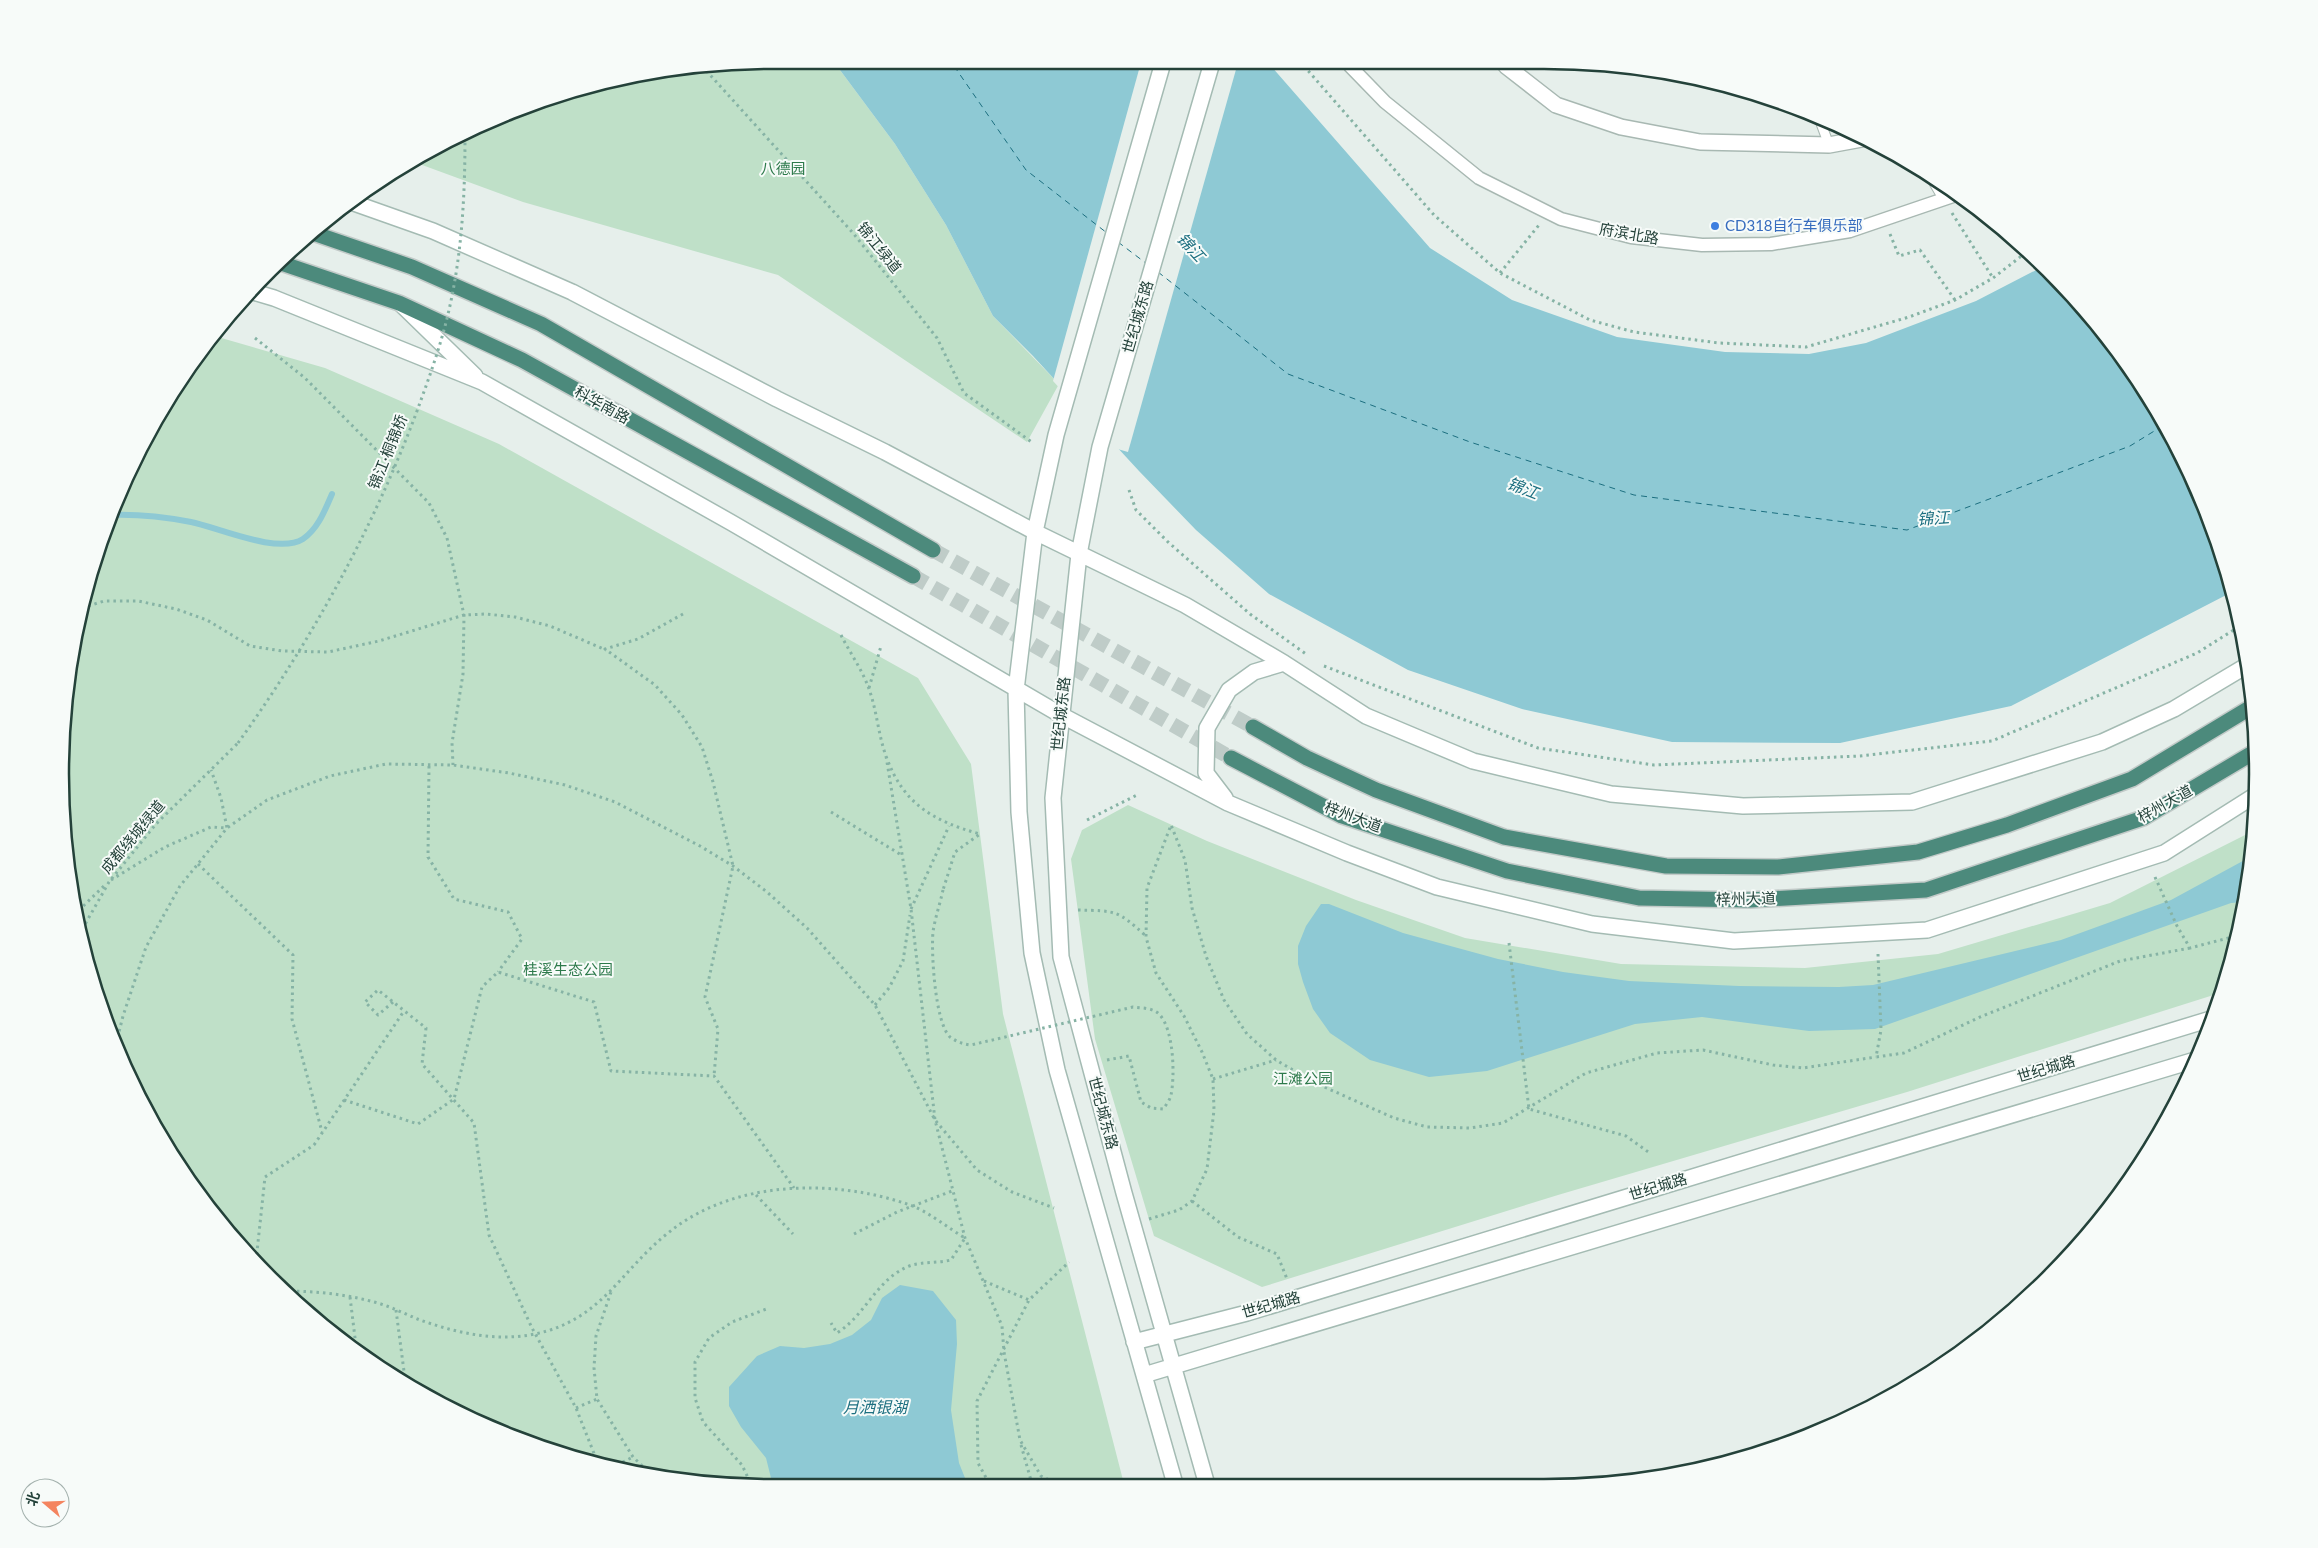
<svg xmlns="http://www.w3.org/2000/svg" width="2318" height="1548" font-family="Lato,'Noto Sans SC',sans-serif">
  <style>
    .green { fill: #bfe0c8 }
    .water { fill: #8ec9d4 }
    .pier { fill: #e6efeb }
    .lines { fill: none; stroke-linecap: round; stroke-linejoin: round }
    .stream { stroke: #8ec9d4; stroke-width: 6 }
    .ferry { stroke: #1c6f80; stroke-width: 1; stroke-dasharray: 6 5; stroke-linecap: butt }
    .trunk-tunnel { stroke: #bfccc8; stroke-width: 15; stroke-dasharray: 15 8; stroke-linecap: butt }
    .service-casing { stroke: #a8b8b2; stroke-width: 11 }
    .pedestrian-casing { stroke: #a8b8b2; stroke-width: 15 }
    .minor-casing { stroke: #a8b8b2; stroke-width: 18 }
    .secondary-casing { stroke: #a4bbb3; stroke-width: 18 }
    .trunk-casing { stroke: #c2cac8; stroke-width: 18 }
    .path { stroke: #86b3a5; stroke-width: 3; stroke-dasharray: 2.5 4; stroke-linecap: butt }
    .service { stroke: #fff; stroke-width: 9 }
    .pedestrian { stroke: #fff; stroke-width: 12 }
    .minor { stroke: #fff; stroke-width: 15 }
    .secondary { stroke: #fff; stroke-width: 15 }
    .trunk { stroke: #4c8a7c; stroke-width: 15 }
    .path-bridge { stroke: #86b3a5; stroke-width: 3; stroke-dasharray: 2.5 4; stroke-linecap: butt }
    .shop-dot { fill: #3f7fe0; stroke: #f7fbf9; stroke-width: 2 }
    .labels { text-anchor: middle; stroke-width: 4; stroke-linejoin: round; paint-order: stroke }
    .park-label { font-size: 15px; fill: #2d7a4b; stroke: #f7fbf9 }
    .shop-label { font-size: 15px; fill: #366cbe; stroke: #f7fbf9; text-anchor: start }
    .street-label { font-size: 15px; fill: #24423a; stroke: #f7fbf9 }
    .water-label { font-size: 16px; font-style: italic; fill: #1c6f80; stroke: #f7fbf9 }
    .rim { fill: none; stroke: #24423a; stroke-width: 2.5 }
  </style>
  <rect width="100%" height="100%" fill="#e6efeb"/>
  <!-- green -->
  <path class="green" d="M 681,66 L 837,66 L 895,144 L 946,225 L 993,316 L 1059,384 L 1027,442 L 778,275 L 523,202 L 414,162 L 545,98 Z
    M 211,335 L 325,368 L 499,444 L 918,678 L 971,764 L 1003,1014 L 1124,1484 L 681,1482 L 589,1464 L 458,1414 L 303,1311 L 208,1209 L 156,1131 L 98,1004 L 74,914 L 62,727 L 74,634 L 114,501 Z
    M 1128,805 L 1207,841 L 1356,900 L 1465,938 L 1621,964 L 1805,968 L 1938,954 L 2110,903 L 2253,831 L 2252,867 L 2223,992 L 1907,1092 L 1558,1195 L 1262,1287 L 1154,1236 L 1095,1039 L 1071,859 L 1082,830 Z"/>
  <!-- water -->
  <path class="water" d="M 837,66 L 1271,66 L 1430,248 L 1512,300 L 1617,337 L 1725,352 L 1809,354 L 1866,343 L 1976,301 L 2042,267 L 2111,340 L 2184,458 L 2234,591 L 2011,706 L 1840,743 L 1672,742 L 1522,709 L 1408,670 L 1269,594 L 1196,530 L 1139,471 L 1033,356 L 993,316 L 946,225 L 895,144 Z
    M 2252,856 L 2244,902 L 2231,903 L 1875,1029 L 1809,1031 L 1702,1017 L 1635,1024 L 1487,1071 L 1429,1077 L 1370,1060 L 1330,1033 L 1313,1009 L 1303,982 L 1298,964 L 1298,946 L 1306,926 L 1321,904 L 1329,904 L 1403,933 L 1498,959 L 1563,972 L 1629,981 L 1739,986 L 1839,987 L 1873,985 L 2061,940 L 2171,900 Z
    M 900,1285 L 933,1291 L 956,1320 L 957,1344 L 951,1410 L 959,1463 L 967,1483 L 772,1482 L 766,1458 L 741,1427 L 729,1406 L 729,1387 L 757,1356 L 780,1346 L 804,1348 L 830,1344 L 852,1335 L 871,1320 L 882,1298 Z"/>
  <!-- pier -->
  <path class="pier" d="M 1140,66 L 1237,66 L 1128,452 L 1114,448 L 1053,381 Z"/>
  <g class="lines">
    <!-- stream -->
    <path class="stream" d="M 110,515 C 136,514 165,517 191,522 C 217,527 278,555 303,539 C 318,529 325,510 332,494"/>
    <!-- ferry -->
    <path class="ferry" d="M 954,66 L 1026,170 L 1107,233
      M 1118,242 L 1147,264
      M 1158,272 L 1288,374 L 1470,442 L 1634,495 L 1907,530 L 2130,446 L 2164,425"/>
    <!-- trunk-tunnel -->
    <path class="trunk-tunnel" d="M 933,550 L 1253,727
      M 913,576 L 1231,758"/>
    <defs>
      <path id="service" d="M 1819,118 L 1829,145
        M 1934,183 L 1944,200"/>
      <path id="pedestrian" d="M 1350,66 L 1385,102 L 1479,178 L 1561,219 L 1631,237 L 1702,245 L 1771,244 L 1850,231 L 1953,196"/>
      <path id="minor" d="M 1506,66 L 1556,105 L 1621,127 L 1700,142 L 1829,145 L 1867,138"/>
      <path id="secondary" d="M 1162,66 L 1056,435 L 1035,532 L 1016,690 L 1019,812 L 1032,953 L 1057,1070 L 1175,1484
        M 351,202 L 433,231 L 572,292 L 777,399 L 885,452 L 1035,532 L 1185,605 L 1284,663 L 1366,716 L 1473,761 L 1611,794 L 1743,806 L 1912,802 L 2102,742 L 2174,709 L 2246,666
        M 250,291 L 274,298 L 482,382 L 732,523 L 1061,715 L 1228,803 L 1347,853 L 1437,887 L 1592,924 L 1734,941 L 1927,930 L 2164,853 L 2254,796
        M 402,305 L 475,376
        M 1225,798 L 1206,773 L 1207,728 L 1229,690 L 1254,672 L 1284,663
        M 1134,1342 L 1247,1313 L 2214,1018
        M 1144,1375 L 2195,1060
        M 1207,1485 L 1124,1193 L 1061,957 L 1053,798 L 1079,554 L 1100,447 L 1211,66"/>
      <path id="trunk" d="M 313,233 L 412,267 L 541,324 L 933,550
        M 278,262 L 399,303 L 522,360 L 913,576
        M 1253,727 L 1307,758 L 1376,790 L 1504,837 L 1666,866 L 1778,867 L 1918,852 L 2007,825 L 2132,779 L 2253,706
        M 1231,758 L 1342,816 L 1507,871 L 1639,898 L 1750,900 L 1926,890 L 2143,818 L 2256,751"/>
    </defs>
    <!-- service casing -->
    <use href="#service" class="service-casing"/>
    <!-- pedestrian casing -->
    <use href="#pedestrian" class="pedestrian-casing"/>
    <!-- minor casing -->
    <use href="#minor" class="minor-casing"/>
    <!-- secondary casing -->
    <use href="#secondary" class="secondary-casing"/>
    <!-- trunk casing -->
    <use href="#trunk" class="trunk-casing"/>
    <!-- path -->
    <path class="path" d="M 702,66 L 853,233 L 937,338 L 964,393 L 1033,443
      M 1304,66 L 1434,215 L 1500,273 L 1590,320 L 1634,332 L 1719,343 L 1806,347 L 1909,317 L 1955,300 L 1993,278 L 2019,258 L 2027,250
      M 1952,213 L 1993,278
      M 1890,234 L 1899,256 L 1920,250 L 1955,300
      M 2022,257 L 2029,253
      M 1500,273 L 1539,225
      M 255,338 L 305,378 L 429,503 L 447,538 L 464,615 L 463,674 L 452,743 L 453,765
      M 1129,490 L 1136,510 L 1168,542 L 1250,614 L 1306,654
      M 82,608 L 104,601 L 138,601 L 176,609 L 207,620 L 250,646 L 282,651 L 328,652 L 379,641 L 464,615 L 486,614 L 515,617 L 550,626 L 606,650
      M 683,614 L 638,639 L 605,649 L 655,685 L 682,715 L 702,747 L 713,782 L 733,866 L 705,997 L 718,1029 L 714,1076
      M 841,635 C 850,653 863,671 869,689 C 877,711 878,734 886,756 C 903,804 933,821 980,834 L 955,852 L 943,890
      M 1324,666 L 1538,748 L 1654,765 L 1860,756 L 1992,741 L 2197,653 L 2240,626
      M 869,688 L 881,646
      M 886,756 L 911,909 L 935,1120 L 965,1238 L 1002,1326 L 1004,1352 L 1020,1440 L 1041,1476 L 1057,1484
      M 429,766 L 428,857 L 454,899 L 508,912 L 522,939 L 498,972
      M 831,812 L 903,856
      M 1087,820 L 1139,794
      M 198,864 L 293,955 L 292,1019 L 322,1132
      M 2155,877 L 2177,926 L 2190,948 L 2236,936
      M 111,880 L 165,847 L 211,827 L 227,828 L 221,798 L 211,770
      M 911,909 L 949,826
      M 1078,910 C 1117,911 1117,910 1146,936
      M 74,915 L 106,884
      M 79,935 L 109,882 L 156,824 L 238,743
      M 1509,943 L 1529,1109 L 1626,1136 L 1651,1154
      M 1878,954 L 1881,1030 L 1876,1057 L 1904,1053 L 1980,1017 L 2120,961 L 2190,948
      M 393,1002 L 378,1015 L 365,1002 L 378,990 L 426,1028 L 422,1064 L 474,1123 L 489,1235 L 532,1328 L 576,1408 L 599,1466
      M 875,1005 L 889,988 L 903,961 L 910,915
      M 116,1044 L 123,1016 L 146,947 L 180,886 L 227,828 L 267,800 L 330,776 L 386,764 L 453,765 L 509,773 L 565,785 L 615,802 L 700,846 L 733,866 L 767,892 L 807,928 L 875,1005 L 935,1120 L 977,1170 L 1012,1192 L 1054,1208
      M 1107,1060 L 1129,1056
      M 1213,1079 L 1276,1060
      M 344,1100 L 418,1124 L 454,1099 L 482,987 L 498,972 L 594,1002 L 611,1071 L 714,1076 L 794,1188
      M 756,1195 L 793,1234
      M 1192,1201 L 1238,1237 L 1277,1254 L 1287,1279
      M 1149,1219 L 1179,1210 L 1192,1201 L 1207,1169 L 1214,1110 L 1213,1079 L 1202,1052 L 1184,1016 L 1156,973 L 1146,937 L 1147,888 L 1171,825 L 1185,860 L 1192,908 L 1206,956 L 1224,1000 L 1247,1034 L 1276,1060 L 1313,1082 L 1394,1118 L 1427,1127 L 1470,1128 L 1503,1123 L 1586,1073 L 1657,1053 L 1703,1050 L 1773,1065 L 1803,1068 L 1876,1057
      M 854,1234 L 897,1212 L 952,1191
      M 256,1261 L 265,1177 L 314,1145 L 404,1011
      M 984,1281 L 1029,1300
      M 284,1291 C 314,1291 345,1294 374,1302 C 390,1306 405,1314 420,1320 C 457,1333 496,1342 535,1334 C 602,1320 620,1271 668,1233 C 733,1180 833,1178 910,1205 C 929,1212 948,1228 965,1238 L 951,1260 C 938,1263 923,1262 912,1265 C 877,1277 867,1314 837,1333 L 831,1323
      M 611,1292 L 596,1336 L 594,1368 L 597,1399 L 633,1457 L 654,1477
      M 350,1297 L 356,1346
      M 396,1310 L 405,1379
      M 576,1408 L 597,1399
      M 1021,1445 L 1032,1484
      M 611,1468 L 633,1457
      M 750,1482 L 742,1465 L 703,1422 L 695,1398 L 695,1362 L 709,1338 L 732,1322 L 769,1308
      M 989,1483 L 978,1463 L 977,1401 L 1029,1300 L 1069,1262"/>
    <!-- service -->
    <use href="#service" class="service"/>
    <!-- pedestrian -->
    <use href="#pedestrian" class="pedestrian"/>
    <!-- minor -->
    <use href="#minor" class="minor"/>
    <!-- secondary -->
    <use href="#secondary" class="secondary"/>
    <!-- trunk -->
    <use href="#trunk" class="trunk"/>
    <!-- path-bridge -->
    <path class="path-bridge" d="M 238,743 C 311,641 373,529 417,411 C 429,378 441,345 449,310 C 462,253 465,195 465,137
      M 943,890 C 940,904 935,918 933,932 C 931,952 935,1023 950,1037 C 957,1042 963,1044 971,1045 L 1133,1007 C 1142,1008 1153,1008 1159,1014 C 1174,1029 1175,1076 1171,1095 C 1170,1100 1166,1105 1163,1109 L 1151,1108 L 1141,1102 L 1129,1056"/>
  </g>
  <!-- markers -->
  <circle class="shop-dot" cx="1715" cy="226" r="5"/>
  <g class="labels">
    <!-- park labels -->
    <g class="park-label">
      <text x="783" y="174">八德园</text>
      <text x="568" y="975">桂溪生态公园</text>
      <text x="1303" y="1084">江滩公园</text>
    </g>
    <!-- shop labels -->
    <g class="shop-label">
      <text x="1725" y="231">CD318自行车俱乐部</text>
    </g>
    <!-- street labels -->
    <g class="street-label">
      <text transform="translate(1629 234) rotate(10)" y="5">府滨北路</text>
      <text transform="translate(879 248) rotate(51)" y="5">锦江绿道</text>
      <text transform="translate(1138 317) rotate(-74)" y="5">世纪城东路</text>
      <text transform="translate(602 405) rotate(29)" y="5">科华南路</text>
      <text transform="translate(388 452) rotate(-68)" y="5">锦江·桐锦桥</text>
      <text transform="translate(1061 714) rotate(-84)" y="5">世纪城东路</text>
      <text transform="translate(2165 804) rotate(-29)" y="5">梓州大道</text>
      <text transform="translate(1353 817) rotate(21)" y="5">梓州大道</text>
      <text transform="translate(133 837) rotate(-50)" y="5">成都绕城绿道</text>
      <text transform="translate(1746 899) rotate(-1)" y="5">梓州大道</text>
      <text transform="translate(2046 1069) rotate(-17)" y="5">世纪城路</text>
      <text transform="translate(1103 1113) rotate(75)" y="5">世纪城东路</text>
      <text transform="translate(1658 1187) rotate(-17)" y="5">世纪城路</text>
      <text transform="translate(1271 1305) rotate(-16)" y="5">世纪城路</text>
    </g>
    <!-- water labels -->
    <g class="water-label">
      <text transform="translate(1191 247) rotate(47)" y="6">锦江</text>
      <text transform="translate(1523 488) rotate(21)" y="6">锦江</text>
      <text transform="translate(1933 518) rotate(-4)" y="6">锦江</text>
      <text x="875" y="1413">月洒银湖</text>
    </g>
  </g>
  <!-- crop -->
  <path d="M0 0H2318V1548H0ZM774 69H1544A705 705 0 0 1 2249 774V774A705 705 0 0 1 1544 1479H774A705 705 0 0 1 69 774V774A705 705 0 0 1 774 69Z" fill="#f7fbf9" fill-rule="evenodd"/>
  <path class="rim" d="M774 69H1544A705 705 0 0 1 2249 774V774A705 705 0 0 1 1544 1479H774A705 705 0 0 1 69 774V774A705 705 0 0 1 774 69Z"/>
  <!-- north arrow -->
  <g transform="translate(45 1503) rotate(289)"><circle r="24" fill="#f7fbf9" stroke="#a3b1ad"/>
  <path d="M0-4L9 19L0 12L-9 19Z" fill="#f4845f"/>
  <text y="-8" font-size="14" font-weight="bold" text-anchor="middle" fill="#24423a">北</text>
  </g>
</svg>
